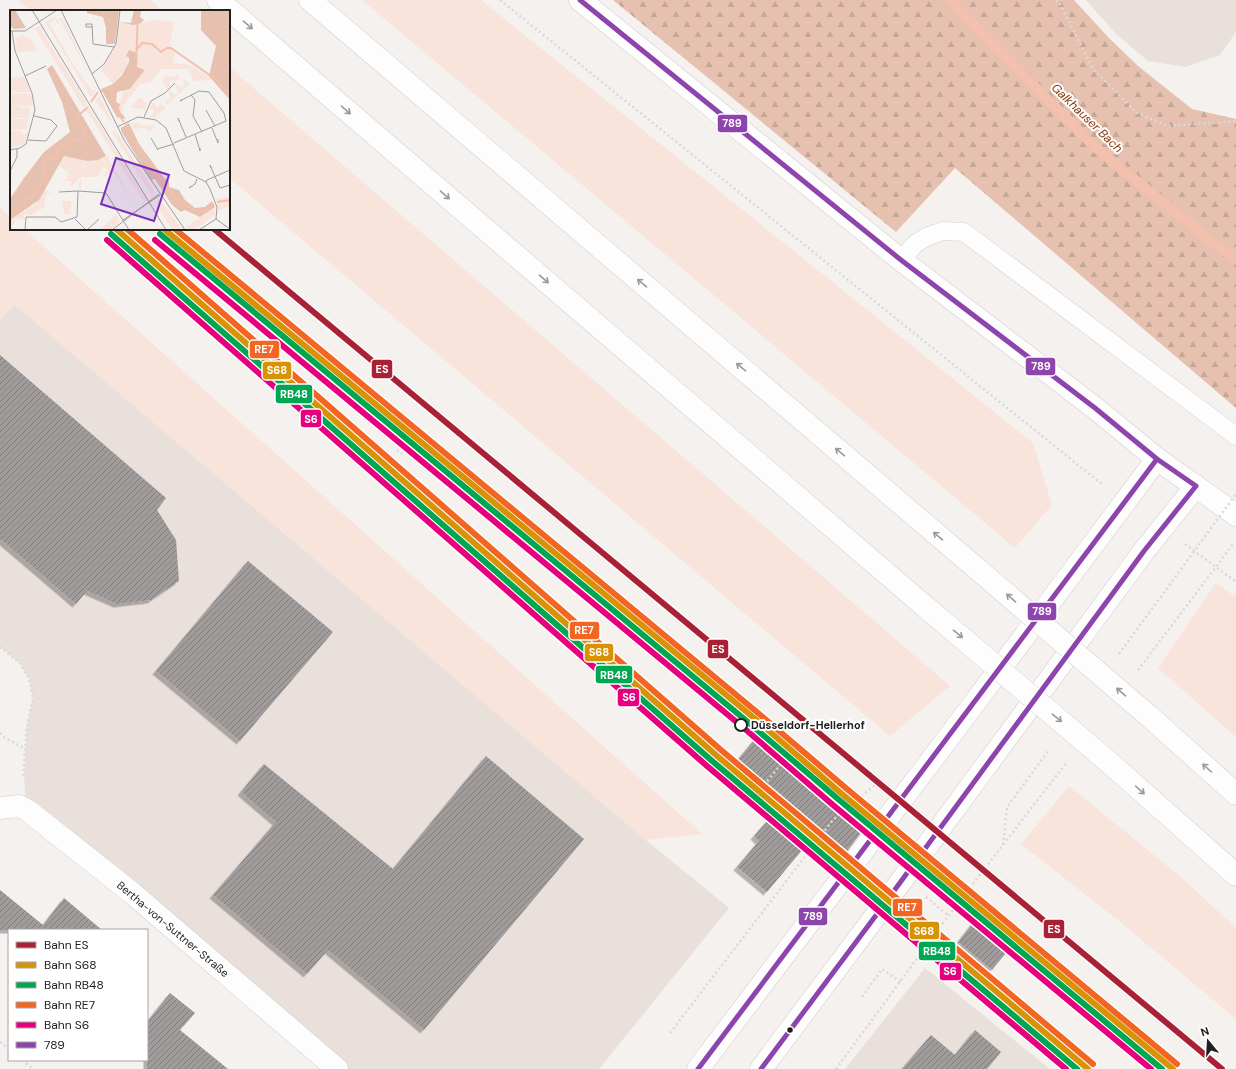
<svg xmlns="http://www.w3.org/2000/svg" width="1236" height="1069" font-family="'DM Sans',sans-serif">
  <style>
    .built { fill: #e9e0dc }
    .grass { fill: #f9e4dc }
    .forest { fill: url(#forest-firs) }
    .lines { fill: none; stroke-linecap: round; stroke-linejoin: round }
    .stream { stroke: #f2c0ac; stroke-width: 10 }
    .building { fill: url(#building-hatch); filter: url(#shadow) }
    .lane-casing { stroke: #d1cfce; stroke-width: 19 }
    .street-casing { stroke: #d1cfce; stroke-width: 23 }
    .secondary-casing { stroke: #d1cfce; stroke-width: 23 }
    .primary-casing { stroke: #d1cfce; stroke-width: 23 }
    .highway-casing { stroke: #d1cfce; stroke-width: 23 }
    .path { stroke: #dad9d9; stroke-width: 2.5; stroke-dasharray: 2 3; stroke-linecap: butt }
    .lane { stroke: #fdfdfd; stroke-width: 18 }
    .street { stroke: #fdfdfd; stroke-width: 22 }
    .secondary { stroke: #fdfdfd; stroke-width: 22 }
    .primary { stroke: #fdfdfd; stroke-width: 22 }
    .highway { stroke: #fdfdfd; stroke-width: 22 }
    .highway-bridge-casing { stroke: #d1cfce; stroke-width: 23; stroke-linecap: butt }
    .path-bridge { stroke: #dad9d9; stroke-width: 2.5; stroke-dasharray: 2 3; stroke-linecap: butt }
    .highway-bridge { stroke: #fdfdfd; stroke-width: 22 }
    .bus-1-casing { stroke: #fff; stroke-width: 8 }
    .bus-1 { stroke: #8e44ad; stroke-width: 5 }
    .rail-1-casing { stroke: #fff; stroke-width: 9 }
    .rail-2-casing { stroke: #fff; stroke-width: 9 }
    .rail-3-casing { stroke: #fff; stroke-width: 9 }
    .rail-4-casing { stroke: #fff; stroke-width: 9 }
    .rail-5-casing { stroke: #fff; stroke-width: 9 }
    .rail-1 { stroke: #aa2135; stroke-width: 6 }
    .rail-2 { stroke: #d79205; stroke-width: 6 }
    .rail-3 { stroke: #00a651; stroke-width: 6 }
    .rail-4 { stroke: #f26522; stroke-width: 6 }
    .rail-5 { stroke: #e6007e; stroke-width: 6 }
    .oneway { stroke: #9a9a99 }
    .stop-dot { fill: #fff; stroke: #22201f; stroke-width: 2 }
    .bus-dot { fill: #22201f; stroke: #fff; stroke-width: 1.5 }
    .labels { text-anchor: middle; stroke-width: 4; stroke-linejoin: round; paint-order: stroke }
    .stop-label { font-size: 11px; font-weight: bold; fill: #22201f; stroke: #fff; text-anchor: start }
    .street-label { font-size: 11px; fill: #22201f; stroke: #fff }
    .water-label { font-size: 12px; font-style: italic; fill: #86360c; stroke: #fff }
    .inset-river { fill: none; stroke: #f2c0ac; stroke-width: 2 }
    .inset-road { fill: none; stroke: #a09d9c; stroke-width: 1 }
    .view { fill: #7b2cbf; fill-opacity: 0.15; stroke: #7b2cbf; stroke-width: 2 }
    .inset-edge { fill: none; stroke: #22201f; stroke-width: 2 }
    .line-badge { stroke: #fff; stroke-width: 1.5 }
    .badge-label { font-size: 11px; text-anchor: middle; font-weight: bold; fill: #fff }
  </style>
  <defs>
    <pattern id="forest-firs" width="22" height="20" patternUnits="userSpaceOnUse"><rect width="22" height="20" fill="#e7c1b0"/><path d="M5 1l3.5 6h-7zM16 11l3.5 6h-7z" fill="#c6a697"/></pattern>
    <pattern id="building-hatch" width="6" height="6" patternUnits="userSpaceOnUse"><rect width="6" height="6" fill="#9f9c9b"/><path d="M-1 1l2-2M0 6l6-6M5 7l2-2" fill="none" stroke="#817f7e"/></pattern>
    <filter id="shadow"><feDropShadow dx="-3.5" dy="3.5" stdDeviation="0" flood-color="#0004"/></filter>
  </defs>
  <rect width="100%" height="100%" fill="#f4f1ef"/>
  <!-- built -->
  <path class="built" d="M 1086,0 L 1236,0 L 1236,32 L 1220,55 L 1185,67 L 1148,61 L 1117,35 Z
    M 14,304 L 646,840 L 729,908 L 599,1069 L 343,1069 L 26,805 L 24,777 L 27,726 L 33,698 L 29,678 L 19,662 L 0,647 L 0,321 Z
    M 925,968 L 1050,1069 L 845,1069 Z"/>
  <!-- grass -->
  <path class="grass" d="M 18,0 L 150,0 L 163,11 L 31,11 Z
    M 362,0 L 481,0 L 1033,443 L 1052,505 L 1015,548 Z
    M 229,67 L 900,643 L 950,686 L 890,736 L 229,178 Z
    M 0,208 L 11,217 L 11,229 L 24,229 L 702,834 L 646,840 L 14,304 L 0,321 Z
    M 1216,583 L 1236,597 L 1236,737 L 1158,668 Z
    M 1069,786 L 1181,877 L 1236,928 L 1236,1019 L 1119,921 L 1021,844 Z"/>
  <!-- forest -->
  <path class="forest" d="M 613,0 L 1074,0 L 1109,38 L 1138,66 L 1192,109 L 1236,119 L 1236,408 L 955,168 L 896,232 Z"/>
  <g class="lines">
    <!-- stream -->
    <path class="stream" d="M 949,0 L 1096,148 L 1207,238 L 1236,259"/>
  </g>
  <!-- building -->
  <path class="building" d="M 0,355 L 166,498 L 157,510 L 176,540 L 179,581 L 151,600 L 117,604 L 87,591 L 76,604 L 0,539 Z
    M 248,561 L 333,632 L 240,741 L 156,671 Z
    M 759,734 L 867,825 L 845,854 L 818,831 L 767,892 L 737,867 L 759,841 L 754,836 L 784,802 L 736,762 Z
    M 486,756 L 584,839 L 424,1030 L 328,950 L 307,974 L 213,895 L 276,822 L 241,792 L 264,764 L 393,869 Z
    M 0,890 L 43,925 L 64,898 L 102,930 L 0,930 Z
    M 976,919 L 1010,948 L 992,970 L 958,942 Z
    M 170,993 L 195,1013 L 180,1030 L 228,1069 L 147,1069 L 147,1022 Z
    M 975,1030 L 1001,1052 L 987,1069 L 902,1069 L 931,1035 L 955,1055 Z"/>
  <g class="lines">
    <defs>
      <path id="lane" d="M 901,260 L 915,244 L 926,237 L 943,231 L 964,232 L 1236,436"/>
      <path id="street" d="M 0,808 L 19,806 L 27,810 L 132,893 L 337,1069"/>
      <path id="secondary" d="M 698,1069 L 955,729 L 1157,459
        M 761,1069 L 874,918 L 1144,551 L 1196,486"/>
      <path id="primary" d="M 580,0 L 901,260 L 1095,408 L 1157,459 L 1236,515"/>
      <path id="highway" d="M 218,0 L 928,609
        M 310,0 L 968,561
        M 1150,717 L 1236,794
        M 1111,764 L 1236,875"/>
    </defs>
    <!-- lane casing -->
    <use href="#lane" class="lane-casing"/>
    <!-- street casing -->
    <use href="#street" class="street-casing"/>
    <!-- secondary casing -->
    <use href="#secondary" class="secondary-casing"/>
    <!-- primary casing -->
    <use href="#primary" class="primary-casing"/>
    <!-- highway casing -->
    <use href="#highway" class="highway-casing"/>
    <!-- path -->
    <path class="path" d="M 500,0 L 1103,485
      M 1056,0 L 1060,4 L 1093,69 L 1137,113 L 1168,126 L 1236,121
      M 397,450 L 402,454
      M 1185,544 L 1236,582
      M 0,647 L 19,662 L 29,678 L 33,698 L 27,726 L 23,778
      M 1138,670 L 1234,543
      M 0,733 L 5,738 L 26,749
      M 764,785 L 787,757
      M 926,897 L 949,916
      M 862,997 L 882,969 L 901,982
      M 670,1033 L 833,820 L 877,783
      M 0,1042 L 9,1049
      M 22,1060 L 33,1069
      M 836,1069 L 952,911 L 1067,762"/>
    <!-- lane -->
    <use href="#lane" class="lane"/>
    <!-- street -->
    <use href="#street" class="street"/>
    <!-- secondary -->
    <use href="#secondary" class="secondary"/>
    <!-- primary -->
    <use href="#primary" class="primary"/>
    <!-- highway -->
    <use href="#highway" class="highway"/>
    <defs>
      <path id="highway-bridge" d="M 968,561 L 1150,717
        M 928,609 L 1111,764"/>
    </defs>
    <!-- highway-bridge casing -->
    <use href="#highway-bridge" class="highway-bridge-casing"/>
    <!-- path-bridge -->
    <path class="path-bridge" d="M 1119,654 L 1236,494
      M 1003,845 L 1007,807 L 1049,750"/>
    <!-- highway-bridge -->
    <use href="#highway-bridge" class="highway-bridge"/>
    <defs>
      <path id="bus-1" d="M 580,0 L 901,260 L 1095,408 L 1157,459 L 1196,486
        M 698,1069 L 1157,459
        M 761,1069 L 874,918 L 1144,551 L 1196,486"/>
    </defs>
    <!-- bus-1 casing -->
    <use href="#bus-1" class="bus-1-casing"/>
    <!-- bus-1 -->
    <use href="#bus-1" class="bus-1"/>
    <defs>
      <path id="rail-1" d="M 214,229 L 1222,1069"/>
      <path id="rail-2" d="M 116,229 L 716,755 L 1088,1069
        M 164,229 L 754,718 L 842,794 L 1173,1069"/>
      <path id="rail-3" d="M 111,234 L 711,760 L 1077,1069
        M 160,234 L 749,723 L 838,799 L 1162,1069"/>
      <path id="rail-4" d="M 127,229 L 721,750 L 1093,1064
        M 175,229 L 758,713 L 847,789 L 1177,1064"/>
      <path id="rail-5" d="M 107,240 L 707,766 L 1066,1069
        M 155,240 L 745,729 L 833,805 L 1151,1069"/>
    </defs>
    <!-- rail-1 casing -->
    <use href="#rail-1" class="rail-1-casing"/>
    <!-- rail-2 casing -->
    <use href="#rail-2" class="rail-2-casing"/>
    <!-- rail-3 casing -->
    <use href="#rail-3" class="rail-3-casing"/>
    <!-- rail-4 casing -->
    <use href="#rail-4" class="rail-4-casing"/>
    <!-- rail-5 casing -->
    <use href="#rail-5" class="rail-5-casing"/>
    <!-- rail-1 -->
    <use href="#rail-1" class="rail-1"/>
    <!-- rail-2 -->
    <use href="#rail-2" class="rail-2"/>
    <!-- rail-3 -->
    <use href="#rail-3" class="rail-3"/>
    <!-- rail-4 -->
    <use href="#rail-4" class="rail-4"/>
    <!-- rail-5 -->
    <use href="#rail-5" class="rail-5"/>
  </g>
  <!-- one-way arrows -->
  <defs><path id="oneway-shaft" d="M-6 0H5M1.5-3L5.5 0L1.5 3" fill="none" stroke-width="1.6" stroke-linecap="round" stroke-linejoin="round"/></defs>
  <g class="oneway">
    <use href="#oneway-shaft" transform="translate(248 25) rotate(41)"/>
    <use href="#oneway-shaft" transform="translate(346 110) rotate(41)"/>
    <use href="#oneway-shaft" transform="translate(445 195) rotate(41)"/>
    <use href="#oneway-shaft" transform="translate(544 279) rotate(41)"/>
    <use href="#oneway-shaft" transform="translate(642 283) rotate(-140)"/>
    <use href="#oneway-shaft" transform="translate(741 367) rotate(-140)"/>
    <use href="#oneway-shaft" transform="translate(840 452) rotate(-140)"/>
    <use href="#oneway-shaft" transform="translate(938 536) rotate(-140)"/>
    <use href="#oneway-shaft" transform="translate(1011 598) rotate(-139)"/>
    <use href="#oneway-shaft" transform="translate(958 634) rotate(40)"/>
    <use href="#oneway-shaft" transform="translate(1121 692) rotate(-139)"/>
    <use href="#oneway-shaft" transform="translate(1057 718) rotate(40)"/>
    <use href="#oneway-shaft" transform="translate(1207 768) rotate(-138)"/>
    <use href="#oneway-shaft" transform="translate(1140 790) rotate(42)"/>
  </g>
  <!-- markers -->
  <circle class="stop-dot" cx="741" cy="725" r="6"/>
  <circle class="bus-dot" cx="790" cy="1030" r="3.5"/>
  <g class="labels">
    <!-- stop labels -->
    <g class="stop-label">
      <text x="751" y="729">Düsseldorf-Hellerhof</text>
    </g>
    <!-- street labels -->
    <g class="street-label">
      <text transform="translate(173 929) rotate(40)" y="4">Bertha-von-Suttner-Straße</text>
    </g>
    <!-- water labels -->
    <g class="water-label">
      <text transform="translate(1087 118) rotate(44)" y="4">Galkhauser Bach</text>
    </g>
  </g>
  <!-- overview -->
  <g transform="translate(10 10)">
    <rect width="220" height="220" fill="#f4f1ef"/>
    <path d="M 42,8 L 47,9 L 49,13 L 47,14 L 45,9 L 39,13 L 61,51 L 82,81 L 87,79 L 81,87 L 35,12 ZM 49,8 L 52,8 L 61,25 L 77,60 ZM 109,12 L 128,15 L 129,44 L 119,40 L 117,57 L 103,74 L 91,60 L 107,35 ZM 29,16 L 77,94 L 74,98 L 25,18 ZM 180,55 L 205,70 L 182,71 ZM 166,65 L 169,65 L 169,70 L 159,71 L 160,77 L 157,80 L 152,69 L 155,66 L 166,67 ZM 1,67 L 15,67 L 21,82 L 1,82 ZM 171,69 L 180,73 L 157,95 L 153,86 L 156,91 L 161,88 L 158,83 L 161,81 L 165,85 L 168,81 L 165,77 L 167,74 L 171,78 L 175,74 ZM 2,83 L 21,84 L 23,95 L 20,95 L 20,89 L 20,95 L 16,96 L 1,95 ZM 90,86 L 104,116 L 85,90 ZM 129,87 L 137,94 L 135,99 L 121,98 ZM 149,88 L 155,98 L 144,108 L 137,106 L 143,105 L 144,100 L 139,99 L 144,91 L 147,97 L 152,94 ZM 0,96 L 0,95 L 13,97 L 13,99 L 20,97 L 19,108 L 0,108 ZM 79,97 L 137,191 L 134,192 L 76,100 ZM 0,109 L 18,109 L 17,119 L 0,120 ZM 121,111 L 123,114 L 128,112 L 130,115 L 142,116 L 145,118 L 139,121 L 133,117 L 125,120 ZM 105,120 L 144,181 L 142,186 L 102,122 ZM 0,121 L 11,121 L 11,124 L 16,124 L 19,121 L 14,134 L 0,138 ZM 56,145 L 76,151 L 71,166 L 62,176 L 60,174 L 62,171 L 55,171 L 59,163 L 49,156 ZM 97,146 L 124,193 L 103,161 L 93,168 L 97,159 L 93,157 L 88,167 L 71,167 L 71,179 L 69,179 L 69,172 L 77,151 L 91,149 L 95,154 L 93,148 ZM 34,180 L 43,183 L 36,183 L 34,198 L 24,202 L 23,205 L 14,204 L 13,209 L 7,209 L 0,219 L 0,210 L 26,194 ZM 220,186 L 220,197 L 209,200 L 206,189 ZM 150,190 L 166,211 L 172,220 L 162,220 L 146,193 ZM 52,191 L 61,191 L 60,204 L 54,204 ZM 205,197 L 205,205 L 193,214 L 181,220 L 176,217 ZM 106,204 L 109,212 L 101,220 L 90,220 Z" fill="#f9e4dc"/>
    <path d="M 0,0 L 5,0 L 16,18 L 4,19 L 0,16 ZM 77,0 L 109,0 L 105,34 L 96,34 L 96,18 L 93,7 L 77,3 ZM 124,0 L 131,0 L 130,7 L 134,10 L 130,14 L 123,15 L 109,12 L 121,13 ZM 191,0 L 220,0 L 220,90 L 199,66 L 206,36 L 191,20 ZM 119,40 L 129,44 L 127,56 L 135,60 L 120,79 L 107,82 L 106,92 L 110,94 L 109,99 L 116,109 L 107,107 L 91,79 L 103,74 L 112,65 L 119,52 L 119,48 L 116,46 ZM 42,55 L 96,146 L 88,150 L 77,151 L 54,146 L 29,190 L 0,210 L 0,189 L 14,168 L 34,142 L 60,122 L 52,92 L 37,59 ZM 119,113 L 129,134 L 155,169 L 159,170 L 159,177 L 169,180 L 175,190 L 185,198 L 195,197 L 202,191 L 205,197 L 190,207 L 175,200 L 171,202 L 162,195 L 145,169 L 141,170 L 111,121 L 111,118 Z" fill="#e7c1b0"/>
    <path d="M 144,10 L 164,12 L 160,34 L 165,43 L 163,53 L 180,55 L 180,67 L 178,59 L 151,59 L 141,72 L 130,74 L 113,96 L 112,105 L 109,99 L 113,82 L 120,79 L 135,60 L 127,57 L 128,14 ZM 13,25 L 21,30 L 28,41 L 7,42 L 6,29 Z" fill="#f9e4dc"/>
    <path class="inset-river" d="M 127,39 L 132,33 L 142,34 L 151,42 L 157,38 L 161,38 L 208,71 L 220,88M 101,79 L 107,102 L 114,112M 91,81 L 108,76 L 126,57 L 128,0M 81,92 L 88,82M 116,114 L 129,138 L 165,188 L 184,201 L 195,201 L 204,194M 207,192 L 220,190M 0,204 L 15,195 L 17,189 L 22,189 L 29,176 L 38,168 L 34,161 L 34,149 L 48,149 L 47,139 L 62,131 L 76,130 L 75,121 L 69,112 L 70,104 L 78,97"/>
    <path class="inset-road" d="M 22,0 L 156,220M 51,0 L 114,130 L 175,220M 82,17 L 76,17 L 76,14 L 82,14 L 83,34 L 104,37M 0,21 L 15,21 L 47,0M 82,64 L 94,54 L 106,34 L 110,0M 15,66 L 36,56M 181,85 L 185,90 L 183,106 L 192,122M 173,89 L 170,91 L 189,81 L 199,82 L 214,103 L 216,111M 196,100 L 205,116M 134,107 L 141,91 L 155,83 L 165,73M 169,111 L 168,108 L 176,127M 107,117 L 128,107 L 146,110 L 156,118 L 174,161 L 196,172 L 200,179 L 207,197 L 206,209M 202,118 L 208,133 L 208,129M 185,124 L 190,141 L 190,138M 141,128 L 148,140M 18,130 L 36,131 L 47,116 L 41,110 L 24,106M 164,133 L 216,111M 147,139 L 164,134M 0,140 L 10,138 L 16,134 L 25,100 L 22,83 L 5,41 L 2,21M 201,158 L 200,155 L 210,178 L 220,175M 0,161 L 7,147 L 7,139M 196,172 L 197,170 L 220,160M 181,176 L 179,178 L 185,174 L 187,169M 68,181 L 96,183 L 119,220M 49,182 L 68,181 L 67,207 L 51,212M 65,209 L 76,220M 206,209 L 220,219M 113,210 L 150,185M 15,220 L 16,207 L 45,207 L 51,212M 77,220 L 89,209M 102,220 L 149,184M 189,220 L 206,209"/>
    <path class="view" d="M 106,148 L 159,165 L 144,211 L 91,194 Z"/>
    <rect width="220" height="220" class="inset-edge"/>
  </g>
  <g class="line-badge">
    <rect x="717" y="114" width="31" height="19" rx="4" fill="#8e44ad"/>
    <rect x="249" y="340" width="31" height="19" rx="4" fill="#f26522"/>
    <rect x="1025" y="357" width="31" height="19" rx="4" fill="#8e44ad"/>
    <rect x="371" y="359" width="22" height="20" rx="4" fill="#aa2135"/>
    <rect x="262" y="361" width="30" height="19" rx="4" fill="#d79205"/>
    <rect x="275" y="384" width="38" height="20" rx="4" fill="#00a651"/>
    <rect x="300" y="409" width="22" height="19" rx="4" fill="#e6007e"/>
    <rect x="1027" y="602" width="30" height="19" rx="4" fill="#8e44ad"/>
    <rect x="569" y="621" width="31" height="19" rx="4" fill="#f26522"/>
    <rect x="707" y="639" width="22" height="20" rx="4" fill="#aa2135"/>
    <rect x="584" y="643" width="30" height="19" rx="4" fill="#d79205"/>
    <rect x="595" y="665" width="38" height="19" rx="4" fill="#00a651"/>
    <rect x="617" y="688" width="23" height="19" rx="4" fill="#e6007e"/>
    <rect x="892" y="898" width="31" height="19" rx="4" fill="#f26522"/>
    <rect x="798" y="907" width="30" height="19" rx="4" fill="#8e44ad"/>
    <rect x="1043" y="919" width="22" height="20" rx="4" fill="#aa2135"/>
    <rect x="909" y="921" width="31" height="19" rx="4" fill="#d79205"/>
    <rect x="918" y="941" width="38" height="20" rx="4" fill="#00a651"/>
    <rect x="939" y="962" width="23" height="19" rx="4" fill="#e6007e"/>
  </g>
  <g class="badge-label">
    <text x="732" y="127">789</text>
    <text x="264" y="353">RE7</text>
    <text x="1041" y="370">789</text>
    <text x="382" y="373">ES</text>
    <text x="277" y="374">S68</text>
    <text x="294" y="398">RB48</text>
    <text x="311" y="423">S6</text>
    <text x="1042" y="615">789</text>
    <text x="584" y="634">RE7</text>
    <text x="718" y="653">ES</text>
    <text x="599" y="656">S68</text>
    <text x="614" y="679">RB48</text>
    <text x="629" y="701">S6</text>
    <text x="907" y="911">RE7</text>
    <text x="813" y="920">789</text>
    <text x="1054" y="933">ES</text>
    <text x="924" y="935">S68</text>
    <text x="937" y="955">RB48</text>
    <text x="950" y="975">S6</text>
  </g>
  <!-- legend -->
  <rect x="8" y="929" width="140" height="132" fill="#ffffff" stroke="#a7a6a5"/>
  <rect x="16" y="942" width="20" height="6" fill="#aa2135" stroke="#a7a6a5"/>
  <text x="44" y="949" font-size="12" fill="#22201f">Bahn ES</text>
  <rect x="16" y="962" width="20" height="6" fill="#d79205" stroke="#a7a6a5"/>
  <text x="44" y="969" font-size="12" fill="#22201f">Bahn S68</text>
  <rect x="16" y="982" width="20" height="6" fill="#00a651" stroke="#a7a6a5"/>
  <text x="44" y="989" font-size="12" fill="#22201f">Bahn RB48</text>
  <rect x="16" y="1002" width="20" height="6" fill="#f26522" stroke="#a7a6a5"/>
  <text x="44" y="1009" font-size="12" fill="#22201f">Bahn RE7</text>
  <rect x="16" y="1022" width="20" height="6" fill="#e6007e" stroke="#a7a6a5"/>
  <text x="44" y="1029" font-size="12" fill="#22201f">Bahn S6</text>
  <rect x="16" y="1042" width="20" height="6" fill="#8e44ad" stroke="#a7a6a5"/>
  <text x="44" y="1049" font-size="12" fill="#22201f">789</text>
  <!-- north arrow -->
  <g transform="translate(1208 1041) rotate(342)" stroke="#ffffff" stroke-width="3" paint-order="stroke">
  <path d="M0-3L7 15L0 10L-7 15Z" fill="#22201f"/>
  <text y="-6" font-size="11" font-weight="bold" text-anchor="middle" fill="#22201f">N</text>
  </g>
</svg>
